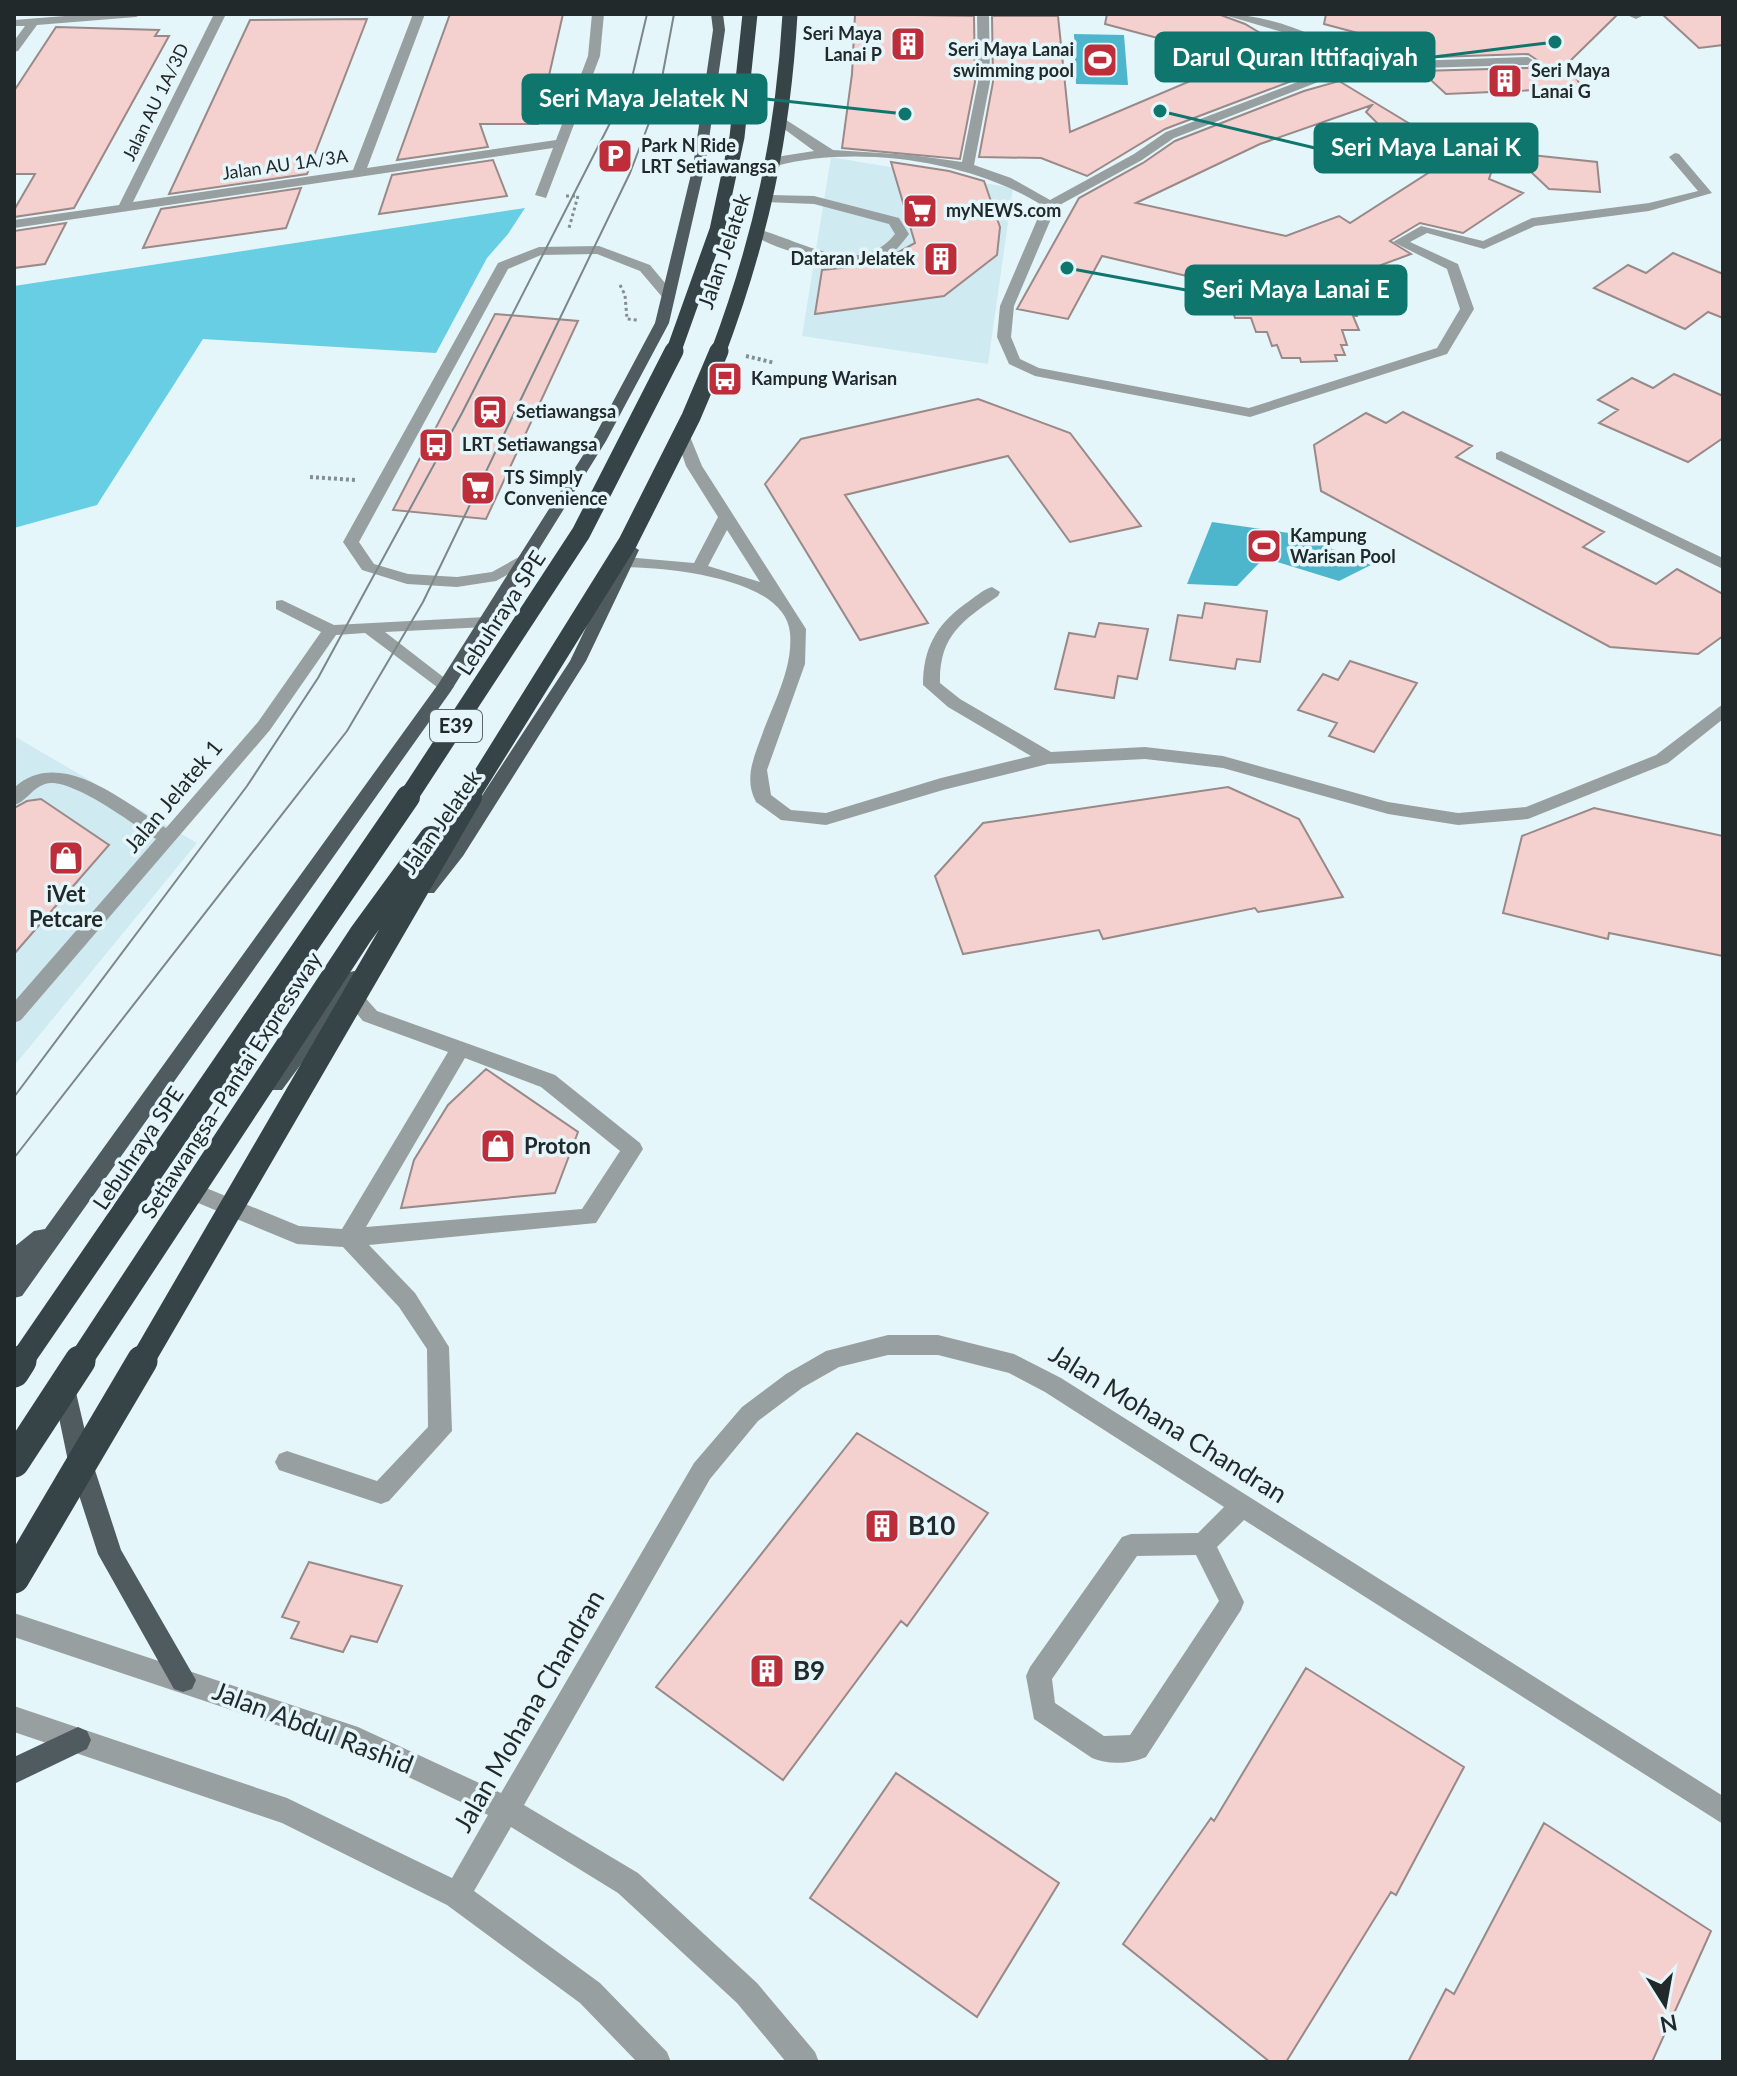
<svg xmlns="http://www.w3.org/2000/svg" width="1737" height="2076" font-family="Lato,sans-serif">
  <style>
    .built { fill: #d0eaf1 }
    .forest { fill: #68cee4 }
    .water { fill: #4eb6cc }
    .building { fill: #f4d1cf; stroke: #998988; stroke-width: 2; fill-rule: evenodd }
    .lines { fill: none; stroke-linecap: round; stroke-linejoin: round }
    .path-far1 { stroke: #828e90; stroke-width: 3; stroke-dasharray: 3 3; stroke-linecap: butt }
    .path { stroke: #828e90; stroke-width: 4; stroke-dasharray: 3 3; stroke-linecap: butt }
    .minor { fill: #989fa1; fill-rule: evenodd }
    .major { fill: #4f5b5e; fill-rule: evenodd }
    .tram { stroke: #7b8789; stroke-width: 2 }
    .highway-bridge-far3 { stroke: #364447; stroke-width: 15 }
    .highway-bridge-far2 { stroke: #364447; stroke-width: 19 }
    .highway-bridge-far1 { stroke: #364447; stroke-width: 24 }
    .highway-bridge { stroke: #364447; stroke-width: 31 }
    .labels { text-anchor: middle; stroke-width: 7; stroke-linejoin: round; paint-order: stroke }
    .far-poi-label { font-size: 18px; font-weight: bold; fill: #22292a; stroke: #e5f6fa; text-anchor: start }
    .far-street-label { font-size: 18px; fill: #22292a; stroke: #e5f6fa }
    .shield { fill: #e5f6fa; stroke: #5c6668; stroke-width: 2 }
    .shield-label { font-size: 20px; font-weight: bold; fill: #22292a }
    .street-label { font-size: 22px; fill: #22292a; stroke: #e5f6fa }
    .poi-label { font-size: 22px; font-weight: bold; fill: #22292a; stroke: #e5f6fa }
    .near-street-label { font-size: 26px; fill: #22292a; stroke: #e5f6fa }
    .near-poi-label { font-size: 26px; font-weight: bold; fill: #22292a; stroke: #e5f6fa; text-anchor: start }
    .leader { fill: none; stroke: #0f766e; stroke-width: 3 }
    .callout-dot { fill: #0f766e; stroke: #e5f6fa; stroke-width: 3 }
    .callout { fill: #0f766e; stroke: #0f766e; stroke-width: 3 }
    .callout-label { font-size: 24px; text-anchor: middle; font-weight: bold; fill: #fff }
  </style>
  <rect width="100%" height="100%" fill="#e5f6fa"/>
  <!-- built -->
  <path class="built" d="M 831,157 L 1013,188 L 988,364 L 802,336 Z
    M 14,736 L 197,843 L 14,1066 Z"/>
  <!-- forest -->
  <path class="forest" d="M 525,208 L 508,234 L 487,258 L 436,353 L 203,339 L 97,505 L 14,528 L 14,286 Z"/>
  <!-- water -->
  <path class="water" d="M 1074,34 L 1124,35 L 1128,85 L 1076,84 Z
    M 1212,522 L 1296,534 L 1371,565 L 1339,581 L 1264,558 L 1237,586 L 1187,584 Z"/>
  <!-- building -->
  <path class="building" d="M 450,14 L 563,14 L 538,124 L 480,124 L 488,147 L 397,160 Z
    M 855,14 L 974,16 L 975,82 L 960,159 L 842,148 L 852,74 Z
    M 1107,14 L 1218,14 L 1245,24 L 1280,45 L 1258,64 L 1289,82 L 1165,129 L 1087,176 L 1041,158 L 979,157 L 993,82 L 992,16 L 1058,16 L 1070,132 L 1240,60 L 1105,24 Z
    M 1326,14 L 1618,14 L 1568,63 L 1582,88 L 1446,94 L 1421,71 L 1528,68 L 1537,60 L 1528,54 L 1407,58 L 1425,51 L 1324,24 Z
    M 1662,14 L 1723,14 L 1723,45 L 1699,48 Z
    M 367,19 L 307,174 L 169,194 L 250,20 Z
    M 56,27 L 159,30 L 155,36 L 169,36 L 74,208 L 14,217 L 14,210 L 35,174 L 14,174 L 14,91 Z
    M 1339,81 L 1491,173 L 1489,179 L 1523,193 L 1463,233 L 1420,223 L 1390,241 L 1411,254 L 1343,279 L 1357,316 L 1353,316 L 1359,330 L 1342,330 L 1347,345 L 1341,345 L 1345,355 L 1335,355 L 1337,361 L 1301,362 L 1300,358 L 1282,358 L 1277,345 L 1272,346 L 1267,332 L 1256,332 L 1251,318 L 1235,318 L 1225,285 L 1102,256 L 1068,319 L 1017,309 L 1079,198 L 1143,163 L 1175,141 L 1304,91 ZM 1372,105 L 1366,112 L 1428,173 L 1350,223 L 1339,216 L 1286,236 L 1136,203 L 1260,144 Z
    M 1511,153 L 1597,162 L 1600,192 L 1549,189 Z
    M 493,160 L 507,196 L 379,214 L 392,175 Z
    M 891,162 L 949,171 L 984,181 L 1000,227 L 997,255 L 944,296 L 815,314 L 822,270 L 877,264 L 915,243 Z
    M 301,188 L 286,228 L 143,248 L 161,209 Z
    M 66,223 L 45,264 L 14,268 L 14,231 Z
    M 1673,253 L 1723,274 L 1723,318 L 1708,312 L 1685,329 L 1594,288 L 1628,265 L 1646,273 Z
    M 495,314 L 578,321 L 486,519 L 393,510 Z
    M 1674,374 L 1723,396 L 1723,438 L 1688,462 L 1599,423 L 1618,410 L 1598,400 L 1632,378 L 1653,388 Z
    M 978,399 L 1070,433 L 1141,526 L 1070,542 L 1008,456 L 845,495 L 928,623 L 860,640 L 765,484 L 801,439 Z
    M 1403,412 L 1472,446 L 1456,457 L 1604,532 L 1583,547 L 1656,584 L 1677,569 L 1723,594 L 1723,636 L 1698,654 L 1610,647 L 1321,491 L 1314,445 L 1366,413 L 1386,423 Z
    M 1205,603 L 1267,611 L 1260,662 L 1237,659 L 1235,669 L 1170,660 L 1178,615 L 1202,618 Z
    M 1099,623 L 1148,629 L 1137,679 L 1118,676 L 1114,698 L 1055,689 L 1069,633 L 1095,637 Z
    M 1350,661 L 1417,683 L 1374,752 L 1329,736 L 1337,723 L 1298,710 L 1323,674 L 1338,680 Z
    M 1228,787 L 1299,819 L 1343,897 L 1258,912 L 1255,908 L 1103,939 L 1099,930 L 963,954 L 935,876 L 983,823 Z
    M 41,799 L 109,845 L 14,954 L 14,808 L 27,801 Z
    M 1594,808 L 1723,836 L 1723,956 L 1609,933 L 1608,939 L 1503,913 L 1522,836 Z
    M 486,1069 L 578,1132 L 555,1193 L 401,1208 L 414,1160 L 448,1105 Z
    M 857,1433 L 988,1513 L 907,1626 L 901,1621 L 783,1780 L 656,1687 Z
    M 309,1562 L 402,1586 L 377,1642 L 351,1636 L 343,1652 L 291,1638 L 299,1622 L 282,1617 Z
    M 1306,1668 L 1464,1767 L 1396,1895 L 1391,1892 L 1286,2062 L 1270,2062 L 1123,1944 L 1211,1818 L 1214,1821 Z
    M 896,1773 L 1059,1883 L 977,2017 L 810,1898 Z
    M 1544,1823 L 1711,1931 L 1652,2062 L 1408,2062 L 1446,1989 L 1454,1994 Z"/>
  <g class="lines">
    <!-- path-far1 -->
    <path class="path-far1" d="M 566,196 L 578,196 L 569,228
      M 620,285 L 625,295 L 627,319 L 637,320"/>
    <!-- path -->
    <path class="path" d="M 746,356 L 775,363
      M 310,477 L 355,480"/>
    <!-- minor -->
    <path class="minor" d="M 90,14 L 142,14 L 136,17 L 37,25 L 18,51 L 14,52 L 14,41 L 25,26 L 14,26 L 14,20 Z
      M 214,14 L 226,14 L 133,202 L 353,170 L 413,14 L 425,14 L 367,168 L 556,140 L 588,56 L 592,14 L 604,14 L 600,56 L 546,198 L 535,195 L 553,148 L 14,228 L 14,220 L 119,205 Z
      M 977,14 L 989,14 L 990,82 L 974,165 L 1011,178 L 1050,200 L 1134,154 L 1166,132 L 1342,65 L 1343,60 L 1313,41 L 1221,14 C 1267,14 1315,33 1353,57 L 1354,63 L 1528,57 L 1534,61 L 1528,65 L 1349,70 L 1174,138 L 1142,160 L 1056,207 L 1014,306 L 1011,337 L 1020,359 L 1039,368 L 1249,408 L 1437,348 L 1460,309 L 1447,269 L 1393,242 L 1421,226 L 1483,241 L 1532,218 L 1649,203 L 1698,191 L 1669,157 L 1675,153 L 1679,154 L 1712,193 L 1649,211 L 1535,226 L 1484,249 L 1427,233 L 1410,242 L 1458,264 L 1474,309 L 1447,354 L 1250,417 L 1035,376 L 1009,364 L 997,337 L 1000,306 L 1043,206 C 974,161 856,144 776,166 L 770,162 L 782,156 L 814,151 L 776,123 L 776,117 L 780,116 L 833,150 L 912,155 L 962,162 L 978,82 Z
      M 1625,14 L 1640,14 L 1642,16 L 1636,19 Z
      M 770,195 L 814,196 L 899,218 L 909,234 C 900,246 892,257 876,261 C 848,269 773,251 751,233 L 758,229 C 802,241 860,279 895,234 L 889,224 L 814,204 L 765,202 L 764,199 Z
      M 599,246 L 650,265 L 675,295 L 663,298 L 640,271 L 597,254 L 541,255 L 508,269 L 359,542 L 374,564 L 408,574 L 457,577 L 492,572 L 526,553 L 532,555 L 532,561 L 496,581 L 457,587 L 407,584 L 362,570 L 343,542 L 498,263 L 539,247 Z
      M 684,435 L 691,439 L 702,466 L 806,629 L 805,664 L 767,770 L 771,795 L 791,810 L 826,813 L 941,778 L 1031,756 L 948,707 L 923,685 C 923,649 936,625 965,604 C 974,598 982,590 992,587 L 1000,592 L 998,596 C 962,621 939,636 940,683 L 960,699 L 1051,752 L 1145,747 L 1223,756 L 1388,802 L 1458,813 L 1526,807 L 1656,755 L 1723,704 L 1723,719 L 1668,763 L 1528,819 L 1458,825 L 1388,814 L 1223,768 L 1145,759 L 1048,764 L 943,790 L 826,825 L 781,820 L 756,802 C 743,778 755,755 763,732 C 775,700 793,667 790,633 C 785,577 667,568 625,567 L 617,562 L 625,557 L 694,563 L 718,517 L 686,466 L 677,439 ZM 727,530 L 760,582 L 708,566 Z
      M 1501,451 L 1723,558 L 1723,569 L 1496,459 L 1496,453 Z
      M 282,600 L 334,625 L 486,617 L 494,622 L 486,627 L 385,632 L 451,683 L 454,687 L 445,693 L 365,633 L 336,635 L 270,730 L 21,1020 L 14,1023 L 14,1002 L 156,839 C 134,825 70,776 45,784 C 32,788 26,802 14,805 L 14,788 C 60,745 125,803 166,828 L 258,722 L 321,632 L 276,609 L 276,601 Z
      M 346,982 L 353,984 L 377,1011 L 555,1075 L 640,1143 L 643,1149 L 596,1223 L 369,1245 L 415,1293 L 449,1347 L 452,1431 L 389,1501 L 381,1504 L 279,1470 L 275,1462 L 279,1454 L 287,1451 L 377,1481 L 428,1427 L 427,1349 L 399,1307 L 343,1247 L 297,1244 L 186,1198 L 183,1192 L 186,1186 L 194,1183 L 299,1226 L 342,1229 L 448,1052 L 363,1021 L 336,989 L 339,984 ZM 465,1058 L 541,1087 L 620,1151 L 582,1209 L 366,1227 Z
      M 888,1335 L 938,1335 L 1014,1354 L 1061,1378 L 1723,1796 L 1723,1824 L 1244,1520 L 1217,1547 L 1244,1602 L 1241,1610 L 1146,1757 C 1131,1764 1107,1765 1092,1758 L 1034,1719 L 1026,1676 L 1030,1667 L 1122,1537 L 1131,1534 L 1198,1533 L 1224,1507 L 1045,1392 L 1009,1373 L 938,1355 L 888,1355 L 839,1367 L 802,1388 L 758,1421 L 710,1479 L 524,1805 L 638,1873 L 757,1983 L 815,2052 L 819,2062 L 786,2062 L 737,2003 L 618,1893 L 511,1827 L 474,1891 L 600,1983 L 667,2052 L 671,2062 L 637,2062 L 580,2003 L 447,1905 L 282,1823 L 14,1732 L 14,1706 L 287,1798 L 452,1878 L 488,1815 L 354,1751 L 14,1637 L 14,1613 L 358,1727 L 501,1793 L 694,1463 L 742,1407 L 786,1374 L 826,1351 ZM 1196,1555 L 1219,1601 L 1130,1735 L 1104,1736 L 1055,1703 L 1052,1679 L 1137,1556 Z"/>
    <!-- major -->
    <path class="major" d="M 711,14 L 723,14 L 725,30 L 705,166 L 669,323 L 606,441 L 451,691 L 22,1296 L 14,1298 L 14,1247 L 34,1231 L 45,1229 L 439,683 L 592,441 L 655,323 L 693,166 L 713,30 Z
      M 631,545 L 639,550 L 586,661 L 463,856 L 434,893 L 420,893 L 418,888 L 420,883 L 449,846 L 570,661 L 623,550 Z
      M 354,971 L 361,973 L 364,978 L 361,983 L 282,1090 L 268,1090 L 265,1084 L 268,1078 L 347,973 Z
      M 63,1374 L 71,1377 L 74,1384 L 92,1461 L 121,1550 L 196,1680 L 192,1689 L 183,1692 L 174,1689 L 98,1554 L 68,1461 L 52,1384 L 55,1377 Z
      M 78,1727 L 87,1731 L 91,1740 L 87,1749 L 14,1784 L 14,1757 Z"/>
    <!-- tram -->
    <path class="tram" d="M 14,1097 L 247,786 L 318,678 L 462,413 L 631,82 L 647,14
      M 14,1158 L 347,731 L 423,602 L 630,173 L 658,99 L 674,14"/>
    <!-- highway-bridge-far3 -->
    <path class="highway-bridge-far3" d="M 673,353 L 717,230 L 737,137 L 750,14
      M 718,353 C 761,238 783,137 790,14"/>
    <!-- highway-bridge-far2 -->
    <path class="highway-bridge-far2" d="M 407,799 L 581,533 L 674,351
      M 468,799 L 628,542 L 691,417 L 719,351"/>
    <!-- highway-bridge-far1 -->
    <path class="highway-bridge-far1" d="M 20,1363 L 408,797
      M 79,1363 L 361,934 L 431,838
      M 141,1363 L 470,797"/>
    <!-- highway-bridge -->
    <path class="highway-bridge" d="M 14,1372 L 21,1361
      M 14,1462 L 80,1361
      M 14,1578 L 142,1361"/>
  </g>
  <!-- icons -->
  <defs>
    <symbol id="building-square" viewBox="-11 -11 22 22"><rect x="-9" y="-9" width="18" height="18" rx="4" fill="#bd2d3a" stroke="#e5f6fa"/><path d="M-4-6H4V6H1V3H-1V6H-4ZM-2.5-4.3h1.7v1.8h-1.7ZM.8-4.3h1.7v1.8H.8ZM-2.5-1h1.7V.8h-1.7ZM.8-1h1.7V.8H.8Z" fill="#fff"/></symbol>
    <symbol id="stadium-square" viewBox="-11 -11 22 22"><rect x="-9" y="-9" width="18" height="18" rx="4" fill="#bd2d3a" stroke="#e5f6fa"/><path d="M0-5a6.5 5 0 1 0 0 10a6.5 5 0 1 0 0-10ZM-3.5-1.8h7v3.6h-7Z" fill="#fff"/></symbol>
    <symbol id="parking-square" viewBox="-11 -11 22 22"><rect x="-9" y="-9" width="18" height="18" rx="4" fill="#bd2d3a" stroke="#e5f6fa"/><path d="M-3.5-5.5H1a3.5 3.5 0 0 1 0 7H-1V5.5H-3.5ZM-1-3.4V-.6H.8a1.4 1.4 0 0 0 0-2.8Z" fill="#fff"/></symbol>
    <symbol id="supermarket-square" viewBox="-11 -11 22 22"><rect x="-9" y="-9" width="18" height="18" rx="4" fill="#bd2d3a" stroke="#e5f6fa"/><path d="M-6-5.5h2.5l.6 2H6L4.5 2H-2.5L-4.4-4H-6ZM-1.5 3.2a1.3 1.3 0 1 0 .1 0ZM3 3.2a1.3 1.3 0 1 0 .1 0Z" fill="#fff"/></symbol>
    <symbol id="bus-square" viewBox="-11 -11 22 22"><rect x="-9" y="-9" width="18" height="18" rx="4" fill="#bd2d3a" stroke="#e5f6fa"/><path d="M-5-6H5V4H4V6H2V4H-2V6H-4V4H-5ZM-3.5-4V0h7V-4ZM-3.5 1.2v1.5H-2V1.2ZM2 1.2v1.5H3.5V1.2Z" fill="#fff"/></symbol>
    <symbol id="station-square" viewBox="-11 -11 22 22"><rect x="-9" y="-9" width="18" height="18" rx="4" fill="#bd2d3a" stroke="#e5f6fa"/><path d="M-3-6H3Q5-6 5-4V2Q5 4 3 4L4.5 6H3L1.5 4h-3L-3 6H-4.5L-3 4Q-5 4-5 2V-4Q-5-6-3-6ZM-3.5-4v3h7v-3ZM-3.5 1v1.5H-2V1ZM2 1v1.5H3.5V1Z" fill="#fff"/></symbol>
    <symbol id="shop-square" viewBox="-11 -11 22 22"><rect x="-9" y="-9" width="18" height="18" rx="4" fill="#bd2d3a" stroke="#e5f6fa"/><path d="M-5-2.5h2.3a2.7 3.5 0 0 1 5.4 0H5L5.5 6h-11ZM-1.5-2.5h3a1.5 2.3 0 0 0-3 0Z" fill="#fff"/></symbol>
  </defs>
  <g fill-rule="evenodd">
    <use href="#building-square" x="888" y="24" width="40" height="40"/>
    <use href="#stadium-square" x="1080" y="40" width="40" height="40"/>
    <use href="#building-square" x="1485" y="61" width="40" height="40"/>
    <use href="#parking-square" x="595" y="136" width="40" height="40"/>
    <use href="#supermarket-square" x="900" y="191" width="40" height="40"/>
    <use href="#building-square" x="921" y="239" width="40" height="40"/>
    <use href="#bus-square" x="705" y="359" width="40" height="40"/>
    <use href="#station-square" x="470" y="392" width="40" height="40"/>
    <use href="#bus-square" x="416" y="425" width="40" height="40"/>
    <use href="#supermarket-square" x="458" y="468" width="40" height="40"/>
    <use href="#stadium-square" x="1244" y="526" width="40" height="40"/>
    <use href="#shop-square" x="46" y="838" width="40" height="40"/>
    <use href="#shop-square" x="478" y="1126" width="40" height="40"/>
    <use href="#building-square" x="862" y="1506" width="40" height="40"/>
    <use href="#building-square" x="747" y="1651" width="40" height="40"/>
  </g>
  <g class="labels">
    <!-- far-poi labels -->
    <g class="far-poi-label">
      <text x="882" y="40" text-anchor="end">Seri Maya<tspan x="882" dy="21">Lanai P</tspan></text>
      <text x="1074" y="56" text-anchor="end">Seri Maya Lanai<tspan x="1074" dy="21">swimming pool</tspan></text>
      <text x="1531" y="77">Seri Maya<tspan x="1531" dy="21">Lanai G</tspan></text>
      <text x="641" y="152">Park N Ride<tspan x="641" dy="21">LRT Setiawangsa</tspan></text>
      <text x="946" y="217">myNEWS.com</text>
      <text x="915" y="265" text-anchor="end">Dataran Jelatek</text>
      <text x="751" y="385">Kampung Warisan</text>
      <text x="516" y="418">Setiawangsa</text>
      <text x="462" y="451">LRT Setiawangsa</text>
      <text x="504" y="484">TS Simply<tspan x="504" dy="21">Convenience</tspan></text>
      <text x="1290" y="542">Kampung<tspan x="1290" dy="21">Warisan Pool</tspan></text>
    </g>
    <!-- far-street labels -->
    <g class="far-street-label">
      <text transform="translate(156 102) rotate(-64)" y="6">Jalan AU 1A/3D</text>
      <text transform="translate(285 165) rotate(-8)" y="6">Jalan AU 1A/3A</text>
    </g>
    <!-- shield labels -->
    <rect class="shield" x="430" y="710" width="52" height="32" rx="6"/>
    <g class="shield-label">
      <text x="456" y="733">E39</text>
    </g>
    <!-- street labels -->
    <g class="street-label">
      <text transform="translate(724 251) rotate(-71)" y="8">Jalan Jelatek</text>
      <text transform="translate(501 613) rotate(-57)" y="8">Lebuhraya SPE</text>
      <text transform="translate(173 796) rotate(-50)" y="8">Jalan Jelatek 1</text>
      <text transform="translate(441 822) rotate(-55)" y="8">Jalan Jelatek</text>
      <text transform="translate(231 1085) rotate(-57)" y="8">Setiawangsa–Pantai Expressway</text>
      <text transform="translate(138 1148) rotate(-56)" y="8">Lebuhraya SPE</text>
    </g>
    <!-- poi labels -->
    <g class="poi-label">
      <text x="66" y="902">iVet<tspan x="66" dy="25">Petcare</tspan></text>
      <text x="524" y="1154" text-anchor="start">Proton</text>
    </g>
    <!-- near-street labels -->
    <g class="near-street-label">
      <text transform="translate(1168 1424) rotate(32)" y="9">Jalan Mohana Chandran</text>
      <text transform="translate(529 1711) rotate(-60)" y="9">Jalan Mohana Chandran</text>
      <text transform="translate(313 1728) rotate(21)" y="9">Jalan Abdul Rashid</text>
    </g>
    <!-- near-poi labels -->
    <g class="near-poi-label">
      <text x="908" y="1535">B10</text>
      <text x="793" y="1680">B9</text>
    </g>
  </g>
  <!-- callouts -->
  <path class="leader" d="M1555 42L1434 57M905 114L766 99M1160 111L1315 148M1067 268L1186 290"/>
  <g class="callout-dot">
    <circle cx="1555" cy="42" r="8"/>
    <circle cx="905" cy="114" r="8"/>
    <circle cx="1160" cy="111" r="8"/>
    <circle cx="1067" cy="268" r="8"/>
  </g>
  <g class="callout">
    <rect x="1156" y="33" width="278" height="48" rx="8"/>
    <rect x="523" y="75" width="243" height="48" rx="8"/>
    <rect x="1315" y="124" width="222" height="48" rx="8"/>
    <rect x="1186" y="266" width="220" height="48" rx="8"/>
  </g>
  <g class="callout-label">
    <text x="1295" y="66">Darul Quran Ittifaqiyah</text>
    <text x="644" y="107">Seri Maya Jelatek N</text>
    <text x="1426" y="156">Seri Maya Lanai K</text>
    <text x="1296" y="298">Seri Maya Lanai E</text>
  </g>
  <!-- border -->
  <rect width="1737" height="2076" fill="none" stroke="#22292a" stroke-width="32"/>
  <!-- north arrow -->
  <g transform="translate(1665 2004) rotate(169)" stroke="#e5f6fa" stroke-width="6" paint-order="stroke">
  <path d="M0-6L14 30L0 20L-14 30Z" fill="#22292a"/>
  <text y="-12" font-size="22" font-weight="bold" text-anchor="middle" fill="#22292a">N</text>
  </g>
</svg>
